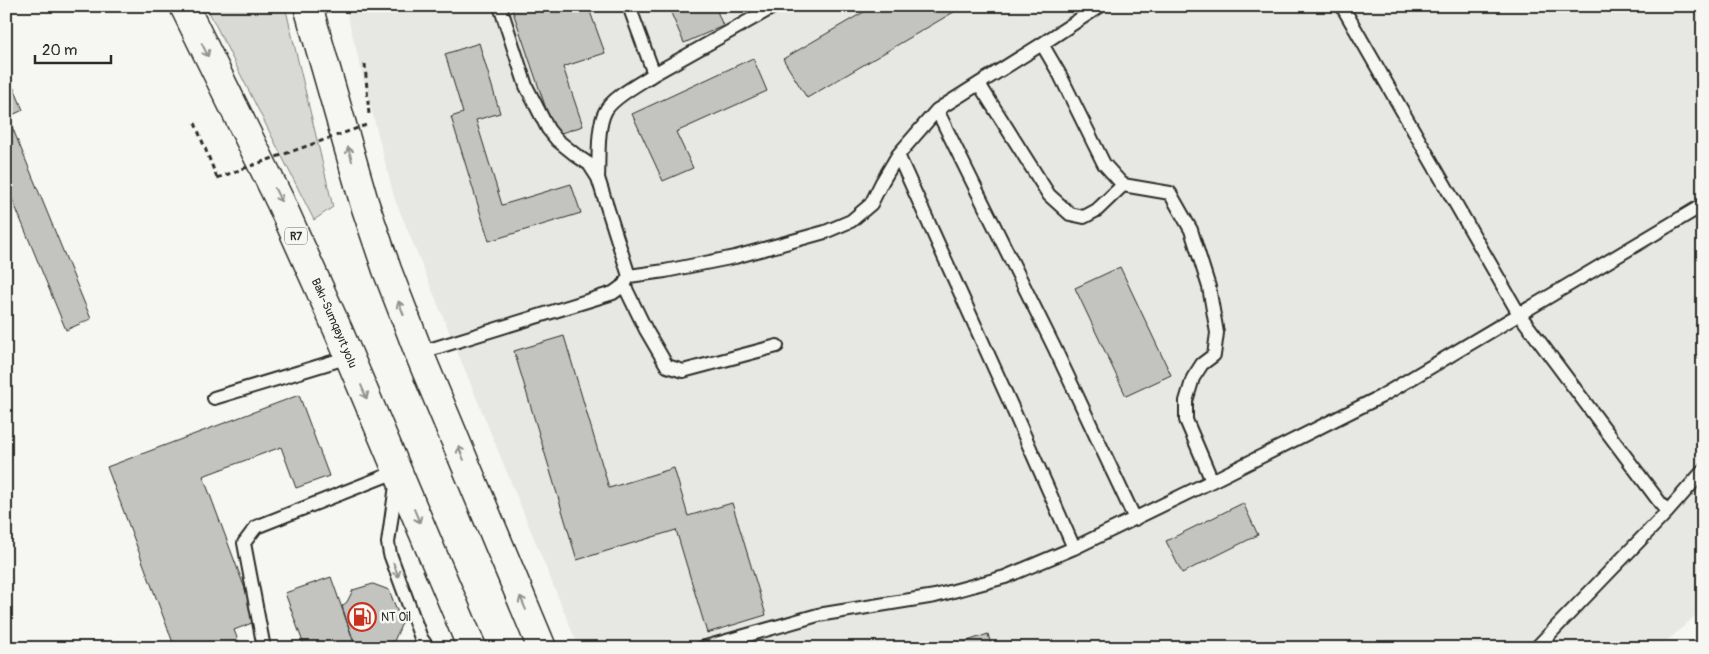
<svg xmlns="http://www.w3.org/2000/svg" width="1709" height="654" font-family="Pangolin,sans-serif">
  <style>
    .built { fill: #e7e7e3 }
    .green { fill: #d9d9d5; stroke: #828280 }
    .building { fill: #c3c3c0; stroke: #2b2b2b }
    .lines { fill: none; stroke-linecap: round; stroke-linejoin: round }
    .service-casing { stroke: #2b2b2b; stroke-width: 16 }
    .trunk-casing { stroke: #2b2b2b; stroke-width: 31 }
    .path { stroke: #2b2b2b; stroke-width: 3; stroke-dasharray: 5 4; stroke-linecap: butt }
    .service { stroke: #f6f6f2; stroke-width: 12 }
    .trunk { stroke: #f6f6f2; stroke-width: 28 }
    .path-bridge { stroke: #2b2b2b; stroke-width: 3; stroke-dasharray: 5 4; stroke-linecap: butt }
    .oneway { stroke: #90908e }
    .labels { text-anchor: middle; stroke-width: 5; stroke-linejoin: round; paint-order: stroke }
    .shield { fill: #f6f6f2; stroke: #686867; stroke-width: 1 }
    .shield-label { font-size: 11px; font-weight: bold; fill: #2b2b2b }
    .street-label { font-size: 12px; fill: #2b2b2b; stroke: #f6f6f2 }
    .poi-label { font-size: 12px; fill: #2b2b2b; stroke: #f6f6f2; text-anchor: start }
  </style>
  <rect width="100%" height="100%" fill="#f6f6f2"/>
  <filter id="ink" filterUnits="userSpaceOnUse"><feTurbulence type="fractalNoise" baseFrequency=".02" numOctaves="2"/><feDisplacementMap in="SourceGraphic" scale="10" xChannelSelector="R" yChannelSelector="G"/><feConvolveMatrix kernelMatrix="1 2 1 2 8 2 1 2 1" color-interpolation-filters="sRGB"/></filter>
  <g filter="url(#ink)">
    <!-- built -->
    <path class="built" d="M 345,6 L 1703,6 L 1703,609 L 1659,648 L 579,648 L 394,197 Z"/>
    <!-- green -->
    <path class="green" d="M 206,6 L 285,6 L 333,207 L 314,220 Z"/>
    <!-- building -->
    <path class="building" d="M 511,6 L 588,6 L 605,53 L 563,67 L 583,126 L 555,135 Z
      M 668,6 L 715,6 L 723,26 L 684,43 Z
      M 874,6 L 964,6 L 807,98 L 783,59 Z
      M 479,43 L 500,113 L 476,120 L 502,205 L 571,184 L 581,213 L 489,241 L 451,117 L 463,113 L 445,54 Z
      M 753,58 L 767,91 L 676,132 L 693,168 L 663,181 L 632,114 Z
      M 14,88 L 23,110 L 8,117 L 91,319 L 66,330 L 6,184 L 6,92 Z
      M 1120,267 L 1171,375 L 1126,396 L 1075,288 Z
      M 564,336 L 609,488 L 674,468 L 688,516 L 732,503 L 766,615 L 707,633 L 676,530 L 577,560 L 514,351 Z
      M 299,395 L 329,476 L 296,488 L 281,447 L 203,476 L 257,621 L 234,630 L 241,648 L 175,648 L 107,467 Z
      M 1243,503 L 1258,535 L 1182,573 L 1166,541 Z
      M 331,577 L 356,648 L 305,648 L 285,593 Z
      M 373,584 L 389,590 L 402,623 L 394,641 L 371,648 L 360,641 L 354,643 L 342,606 L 347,602 L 353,590 Z
      M 988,634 L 992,648 L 947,648 Z"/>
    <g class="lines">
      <defs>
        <path id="service" d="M 1100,6 L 1042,44 L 1060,75 L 1104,164 L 1123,185 L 1170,193 L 1191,230 L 1209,287 L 1217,333 L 1214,355 L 1202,364 L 1193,378 L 1186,401 L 1186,420 L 1212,481
          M 1342,6 L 1519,314 L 1667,512
          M 654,74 L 775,6
          M 979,84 L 1049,195 L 1070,214 L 1084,217 L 1097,210 L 1123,185
          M 937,110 L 1054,347 L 1135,519
          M 598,178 C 599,160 597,127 605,112 C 611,98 642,82 654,74 L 629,6
          M 629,276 L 665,271 L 735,257 L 825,232 L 851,221 L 871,204 L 882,182 L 898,155 L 937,110 L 1042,44
          M 624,285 L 646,330 L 667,366 L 683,371 L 777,346
          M 419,353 L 613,293 L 624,285 L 629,276 L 598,178 L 589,164 L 577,156 L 557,140 L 548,129 L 526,86 L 500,6
          M 214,398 L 349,357
          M 1074,548 L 1212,481 L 1380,397 L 1703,205
          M 264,648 L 244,543 L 256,527 L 398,471 L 388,543 L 390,554 L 421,638 L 428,648
          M 702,648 L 818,615 L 935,596 L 1005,577 L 1074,548 L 1011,405 L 898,155
          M 1536,648 L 1667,512 L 1703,471"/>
        <g id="trunk">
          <path id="s1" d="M 184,6 L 280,201 L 338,330 L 472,648"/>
          <path d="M 308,6 L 364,202 L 387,270 L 419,353 L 542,648"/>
        </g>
      </defs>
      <!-- service casing -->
      <use href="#service" class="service-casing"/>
      <!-- trunk casing -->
      <use href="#trunk" class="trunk-casing"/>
      <!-- path -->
      <path class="path" d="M 365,64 L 369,115
        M 195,123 L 217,178"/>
      <!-- service -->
      <use href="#service" class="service"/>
      <!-- trunk -->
      <use href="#trunk" class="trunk"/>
      <!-- path-bridge -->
      <path class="path-bridge" d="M 217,178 L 369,124"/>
    </g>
    <!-- one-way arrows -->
    <defs><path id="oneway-shaft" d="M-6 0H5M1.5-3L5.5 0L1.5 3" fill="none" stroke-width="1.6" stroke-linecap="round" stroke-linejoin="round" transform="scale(1.25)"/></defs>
    <g class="oneway">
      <use href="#oneway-shaft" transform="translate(205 50) rotate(64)"/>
      <use href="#oneway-shaft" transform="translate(350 154) rotate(-106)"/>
      <use href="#oneway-shaft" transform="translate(278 195) rotate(64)"/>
      <use href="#oneway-shaft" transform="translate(401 308) rotate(-111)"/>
      <use href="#oneway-shaft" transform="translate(364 392) rotate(67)"/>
      <use href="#oneway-shaft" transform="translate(461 453) rotate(-113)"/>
      <use href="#oneway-shaft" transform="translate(417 516) rotate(67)"/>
      <use href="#oneway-shaft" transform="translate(396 570) rotate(70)"/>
      <use href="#oneway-shaft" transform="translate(523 603) rotate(-113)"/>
    </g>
  </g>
  <!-- icons -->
  <defs>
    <symbol id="fuel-ring" viewBox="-11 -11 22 22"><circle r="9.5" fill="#f6f6f2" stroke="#c8321e" stroke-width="1.5"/><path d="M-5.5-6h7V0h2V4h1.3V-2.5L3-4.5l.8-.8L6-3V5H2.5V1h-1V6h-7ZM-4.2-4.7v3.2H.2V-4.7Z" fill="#c8321e"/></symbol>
  </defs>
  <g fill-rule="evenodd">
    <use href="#fuel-ring" x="346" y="601" width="32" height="32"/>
  </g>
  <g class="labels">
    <!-- shield labels -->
    <rect class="shield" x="285" y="227.5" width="22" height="17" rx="4"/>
    <g class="shield-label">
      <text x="296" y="240">R7</text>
    </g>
    <!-- street labels -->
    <g class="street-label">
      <text dy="4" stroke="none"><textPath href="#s1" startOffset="351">Bakı-Sumqayıt yolu</textPath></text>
    </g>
    <!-- poi labels -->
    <g class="poi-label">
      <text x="381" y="621">NT Oil</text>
    </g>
  </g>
  <!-- margin -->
  <rect width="1709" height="654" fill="none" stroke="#f6f6f2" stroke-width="25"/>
  <rect x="12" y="12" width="1684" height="629" fill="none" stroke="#2b2b2b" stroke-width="2" filter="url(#ink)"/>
  <!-- scale -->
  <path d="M35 55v8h76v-8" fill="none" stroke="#2b2b2b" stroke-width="2.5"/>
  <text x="42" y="55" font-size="15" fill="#2b2b2b" stroke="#f6f6f2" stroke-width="4" paint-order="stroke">20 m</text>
</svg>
